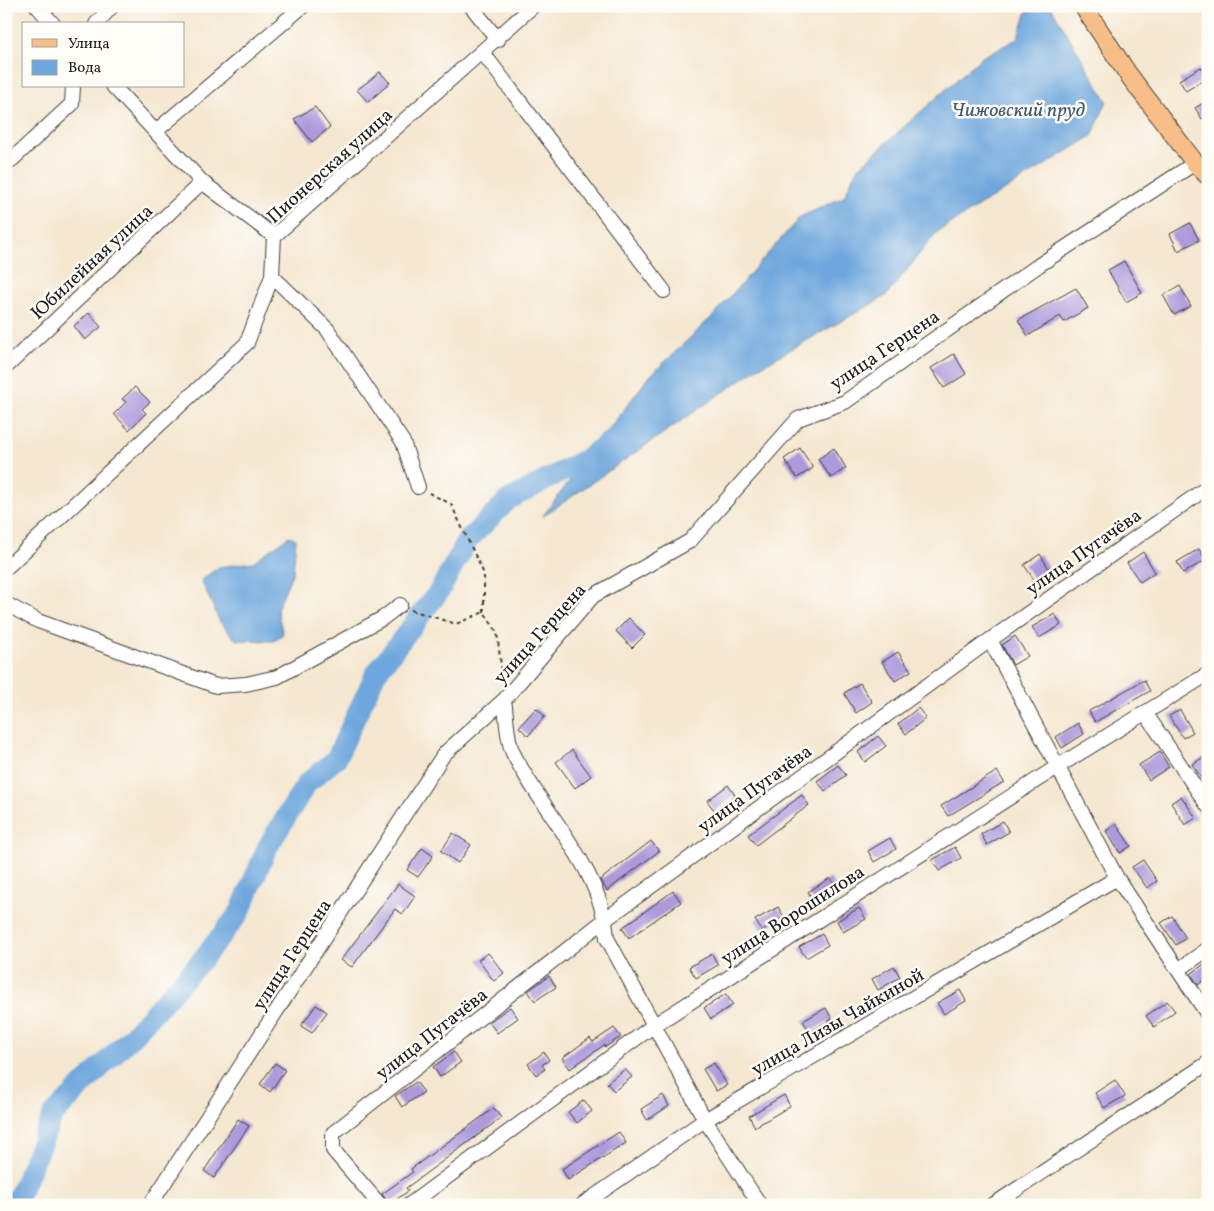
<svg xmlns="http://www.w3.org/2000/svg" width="1214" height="1211" font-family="Vollkorn,serif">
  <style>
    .water { fill: #6ea7dd; stroke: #45627c }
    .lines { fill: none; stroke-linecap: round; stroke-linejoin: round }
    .river { stroke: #6ea7dd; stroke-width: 21 }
    .building { fill: #ac9adc }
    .minor-casing { stroke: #3d3a37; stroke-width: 16 }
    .major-casing { stroke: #3d3a37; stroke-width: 20 }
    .path { stroke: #3d3a37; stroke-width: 2; stroke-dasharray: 4 4; stroke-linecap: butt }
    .minor { stroke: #fff; stroke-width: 14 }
    .major { stroke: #f7be87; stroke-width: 18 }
    .labels { text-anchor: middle; stroke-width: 5; stroke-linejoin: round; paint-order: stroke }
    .street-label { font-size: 19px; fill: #1c1c1c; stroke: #fdfcf7 }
    .water-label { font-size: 20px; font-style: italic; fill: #415b73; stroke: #fdfcf7 }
  </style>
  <rect width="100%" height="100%" fill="#fdfcf7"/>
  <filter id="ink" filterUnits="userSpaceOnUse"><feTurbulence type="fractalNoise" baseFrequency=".02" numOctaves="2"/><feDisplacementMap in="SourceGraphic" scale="10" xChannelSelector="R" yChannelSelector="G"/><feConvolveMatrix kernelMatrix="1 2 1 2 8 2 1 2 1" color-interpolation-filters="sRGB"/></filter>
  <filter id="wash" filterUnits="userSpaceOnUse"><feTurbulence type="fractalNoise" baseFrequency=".0096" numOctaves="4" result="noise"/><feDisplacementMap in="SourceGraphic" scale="20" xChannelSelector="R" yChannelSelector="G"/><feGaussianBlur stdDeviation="1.12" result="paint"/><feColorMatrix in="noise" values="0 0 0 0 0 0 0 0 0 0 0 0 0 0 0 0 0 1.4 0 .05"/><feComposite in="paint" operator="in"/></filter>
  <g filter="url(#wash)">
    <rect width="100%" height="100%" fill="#f5e7d0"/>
    <!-- water -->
    <path class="water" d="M 1029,6 L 1051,7 L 1107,101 L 1092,136 L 937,232 L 886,296 L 758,368 L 542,517 L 648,378 L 714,315 L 800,217 L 844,197 L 857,169 L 982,57 L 1017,39 Z
      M 289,536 L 296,539 L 293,572 L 277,609 L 283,634 L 274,641 L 236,640 L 220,622 L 201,580 L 219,567 L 253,562 Z"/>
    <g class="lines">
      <!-- river -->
      <path class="river" d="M 15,1205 L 53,1115 L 135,1033 L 201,961 L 240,912 L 267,848 L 307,783 L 336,759 L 376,673 L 440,590 L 467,541 L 508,500 L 586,459 L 609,442"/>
    </g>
    <g id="blocks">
      <!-- building -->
      <path class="building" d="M 1201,67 L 1208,77 L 1186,91 L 1179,80 Z
        M 380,72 L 390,83 L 368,102 L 357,90 Z
        M 1208,100 L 1208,115 L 1202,119 L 1195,108 Z
        M 315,107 L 330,127 L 312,142 L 294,119 Z
        M 1190,223 L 1199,240 L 1178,251 L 1170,234 Z
        M 1124,261 L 1142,293 L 1126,302 L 1108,270 Z
        M 1180,286 L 1191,306 L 1174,315 L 1163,295 Z
        M 1076,288 L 1088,308 L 1064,322 L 1060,316 L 1028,336 L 1018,320 Z
        M 89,313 L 101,327 L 85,340 L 74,326 Z
        M 954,354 L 966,374 L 944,388 L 931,368 Z
        M 135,387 L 150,402 L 142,409 L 146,413 L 129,430 L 114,414 L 126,402 L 122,399 Z
        M 800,448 L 813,468 L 797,478 L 784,459 Z
        M 834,448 L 846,468 L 831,478 L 818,459 Z
        M 1199,549 L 1206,560 L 1183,573 L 1177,562 Z
        M 1143,552 L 1155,572 L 1140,582 L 1127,563 Z
        M 1040,554 L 1052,574 L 1037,584 L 1024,565 Z
        M 1055,614 L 1061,625 L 1039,638 L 1032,627 Z
        M 629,618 L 645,635 L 632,648 L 616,631 Z
        M 1015,636 L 1028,656 L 1013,665 L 1002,645 Z
        M 898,652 L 911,671 L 895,681 L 882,662 Z
        M 1144,680 L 1150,691 L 1095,722 L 1089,711 Z
        M 860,683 L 872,702 L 856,713 L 844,693 Z
        M 536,708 L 545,716 L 528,736 L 519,727 Z
        M 918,708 L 926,718 L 906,734 L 898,724 Z
        M 1180,710 L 1193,732 L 1183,738 L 1169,716 Z
        M 1078,723 L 1084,734 L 1062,748 L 1056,737 Z
        M 878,736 L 886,746 L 865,762 L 858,752 Z
        M 572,750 L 591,776 L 575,788 L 556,762 Z
        M 1160,752 L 1169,767 L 1149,780 L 1139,765 Z
        M 1204,757 L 1208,764 L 1208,776 L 1202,779 L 1192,764 Z
        M 838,765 L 846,775 L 825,791 L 817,781 Z
        M 997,771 L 1004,782 L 948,816 L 941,806 Z
        M 728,785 L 735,795 L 715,811 L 707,801 Z
        M 802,795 L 809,805 L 756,845 L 748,835 Z
        M 1181,796 L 1196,818 L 1185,825 L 1171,803 Z
        M 1003,821 L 1009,832 L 987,845 L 981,834 Z
        M 1116,824 L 1131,846 L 1120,853 L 1106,831 Z
        M 453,833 L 471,845 L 458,863 L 441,851 Z
        M 890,838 L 896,849 L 874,862 L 868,851 Z
        M 651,841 L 659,851 L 607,891 L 600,880 Z
        M 955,847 L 961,858 L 939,871 L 932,860 Z
        M 422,848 L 433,856 L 418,877 L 407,870 Z
        M 1143,860 L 1157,881 L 1147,888 L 1132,867 Z
        M 830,878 L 837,889 L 814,902 L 808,892 Z
        M 398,884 L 415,896 L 403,914 L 395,909 L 352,967 L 341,960 Z
        M 673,891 L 681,902 L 629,938 L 622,928 Z
        M 778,907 L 784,917 L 762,931 L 755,920 Z
        M 859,908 L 866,919 L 843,932 L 837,921 Z
        M 1172,916 L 1186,938 L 1176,945 L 1161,923 Z
        M 822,934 L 828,945 L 806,958 L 799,947 Z
        M 488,953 L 504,973 L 494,981 L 478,960 Z
        M 712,954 L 718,965 L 696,978 L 689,967 Z
        M 1208,961 L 1208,977 L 1198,985 L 1191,974 Z
        M 894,966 L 900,977 L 878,990 L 872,979 Z
        M 549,976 L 556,987 L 535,1001 L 528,991 Z
        M 960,990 L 966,1001 L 944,1014 L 937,1003 Z
        M 726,994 L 733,1005 L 711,1019 L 704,1008 Z
        M 1167,1001 L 1175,1011 L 1154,1027 L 1146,1016 Z
        M 316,1005 L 327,1012 L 312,1033 L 301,1026 Z
        M 510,1007 L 518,1018 L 497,1033 L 489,1022 Z
        M 826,1008 L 832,1019 L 810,1032 L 803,1021 Z
        M 614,1028 L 621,1037 L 605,1047 L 604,1045 L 570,1069 L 562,1058 L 590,1038 L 593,1042 Z
        M 454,1052 L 461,1062 L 440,1077 L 433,1067 Z
        M 544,1052 L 549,1060 L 542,1065 L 545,1069 L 536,1075 L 528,1064 Z
        M 275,1063 L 285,1070 L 270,1092 L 260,1084 Z
        M 714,1063 L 727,1085 L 716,1091 L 703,1069 Z
        M 625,1069 L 632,1077 L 614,1091 L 607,1083 Z
        M 1115,1080 L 1125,1096 L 1104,1108 L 1095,1093 Z
        M 416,1082 L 424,1092 L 402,1107 L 395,1096 Z
        M 663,1095 L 669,1106 L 647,1120 L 641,1109 Z
        M 784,1095 L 790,1106 L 755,1127 L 749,1116 Z
        M 584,1100 L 592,1111 L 577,1123 L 568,1112 Z
        M 494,1108 L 501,1118 L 406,1188 L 408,1191 L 389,1205 L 382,1194 L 413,1172 L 411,1169 Z
        M 238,1119 L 249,1126 L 214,1178 L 204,1171 Z
        M 619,1132 L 626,1143 L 568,1180 L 562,1169 Z"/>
    </g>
  </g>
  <g filter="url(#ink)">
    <use href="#blocks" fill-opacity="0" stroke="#3d3a37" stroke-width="1"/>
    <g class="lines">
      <defs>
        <path id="minor" d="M 37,6 L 53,24
          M 471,6 L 498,40
          M 96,24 L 112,6
          M 483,53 L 664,291
          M 113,86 L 202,182 L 274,236
          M 156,131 L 303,6
          M 6,165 L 72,104 L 73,86
          M 272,276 L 327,329 L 403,442 L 418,487
          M 6,367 L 202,182
          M 6,568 L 247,343 L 272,276 L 274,236 L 533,6
          M 6,604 L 38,621 L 216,686 L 246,684 L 277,677 L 383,618 L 400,605
          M 990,640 L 1117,878 L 1208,1015
          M 504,700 C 507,716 506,738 513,753 C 543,814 602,867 607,938 L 705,1120 L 760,1205
          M 1146,714 L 1208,806
          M 1178,970 L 1208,949
          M 150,1205 L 444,754 L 504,700 L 593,596 L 690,541 L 798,419 L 845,402 L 1039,265 L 1195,163
          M 380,1205 L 333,1150 L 333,1133 L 606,919 L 990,640 L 1208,487
          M 409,1205 L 653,1026 L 1057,767 L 1208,674
          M 582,1205 L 705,1120 L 1117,878
          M 993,1205 L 1208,1063"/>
        <path id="major" d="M 1083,6 L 1128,74 L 1195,163 L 1208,176"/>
      </defs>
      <!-- minor casing -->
      <use href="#minor" class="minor-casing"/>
      <!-- major casing -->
      <use href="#major" class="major-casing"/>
      <!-- path -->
      <path class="path" d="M 429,493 L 451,504 L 484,574 L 484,612
        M 411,610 L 456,624 L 484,612 L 497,632 L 503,683"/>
      <!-- minor -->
      <use href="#minor" class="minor"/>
      <!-- major -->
      <use href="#major" class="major"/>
    </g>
  </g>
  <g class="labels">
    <!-- street labels -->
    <g class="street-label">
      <text transform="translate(329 165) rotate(-42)" y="7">Пионерская улица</text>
      <text transform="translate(91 261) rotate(-43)" y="7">Юбилейная улица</text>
      <text transform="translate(884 349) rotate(-34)" y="7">улица Герцена</text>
      <text transform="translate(1083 551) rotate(-35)" y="7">улица Пугачёва</text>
      <text transform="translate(539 633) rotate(-48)" y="7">улица Герцена</text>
      <text transform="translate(754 788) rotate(-36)" y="7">улица Пугачёва</text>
      <text transform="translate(792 914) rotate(-33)" y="7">улица Ворошилова</text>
      <text transform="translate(291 954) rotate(-57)" y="7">улица Герцена</text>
      <text transform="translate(837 1021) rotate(-30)" y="7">улица Лизы Чайкиной</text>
      <text transform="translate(431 1033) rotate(-38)" y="7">улица Пугачёва</text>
    </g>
    <!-- water labels -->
    <g class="water-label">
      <text x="1018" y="116">Чижовский пруд</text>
    </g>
  </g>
  <!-- margin -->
  <rect width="1214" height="1211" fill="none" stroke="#fdfcf7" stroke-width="25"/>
  <!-- legend -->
  <rect x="22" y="22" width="162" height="65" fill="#fdfcf7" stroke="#a3a29f"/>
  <rect x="32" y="39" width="25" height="8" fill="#f7be87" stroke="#a3a29f"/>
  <text x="68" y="48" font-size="15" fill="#1c1c1c">Улица</text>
  <rect x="32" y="60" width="25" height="15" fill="#6ea7dd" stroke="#a3a29f"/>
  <text x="68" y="72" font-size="15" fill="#1c1c1c">Вода</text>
</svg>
